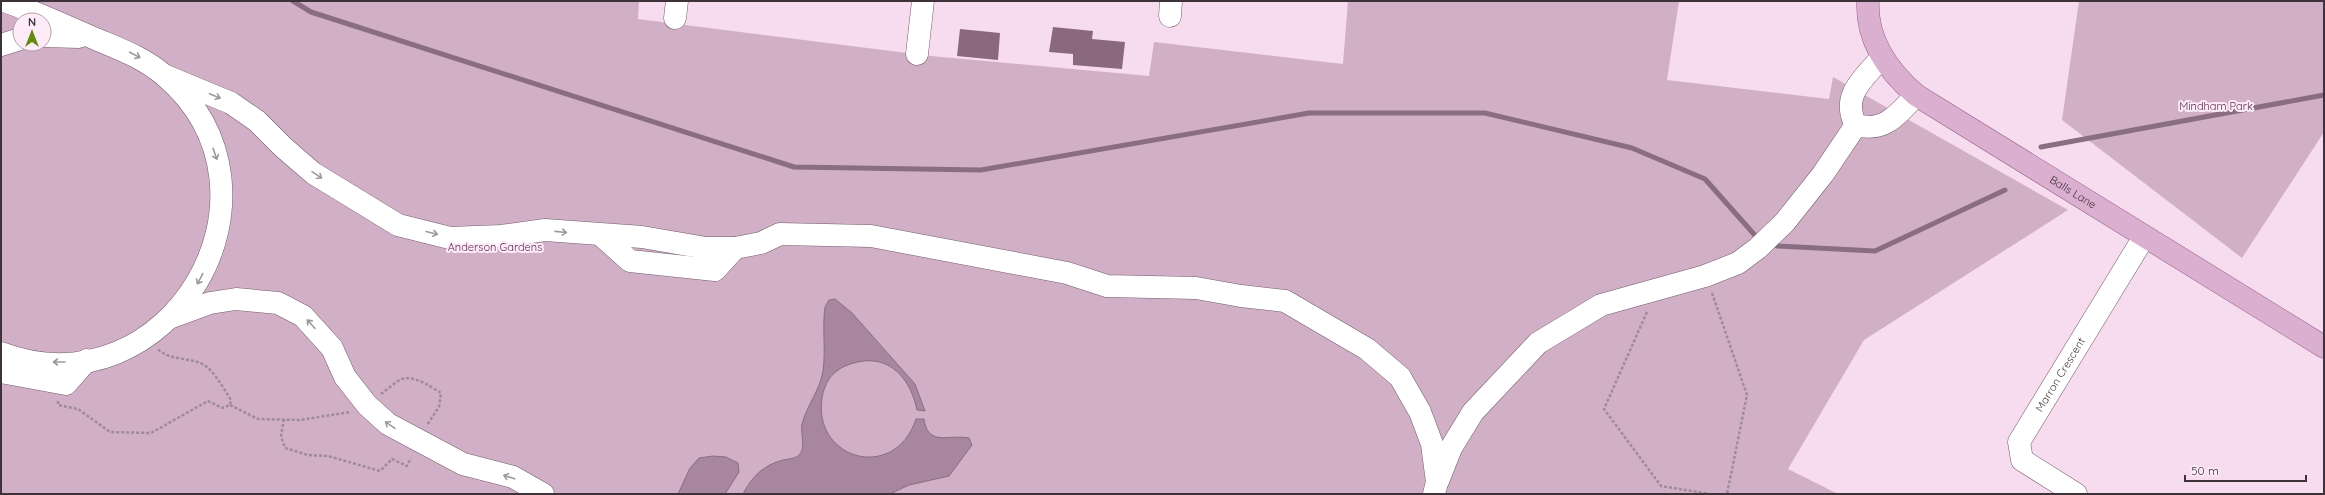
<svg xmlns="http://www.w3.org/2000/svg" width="2325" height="495" font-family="Quicksand,sans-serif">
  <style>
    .green { fill: #d1b0c7; fill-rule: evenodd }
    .water { fill: #a9869f; stroke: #896d80 }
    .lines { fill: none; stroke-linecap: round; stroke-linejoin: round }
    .stream { stroke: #896d80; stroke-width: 5 }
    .building { fill: #8a6880 }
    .minor-casing { stroke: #735c6c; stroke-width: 23 }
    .major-casing { stroke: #936186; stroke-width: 23 }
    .path { stroke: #9f8b98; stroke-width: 2.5; stroke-dasharray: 3 2; stroke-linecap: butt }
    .minor { stroke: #fff; stroke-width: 22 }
    .major { stroke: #daafcf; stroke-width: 22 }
    .oneway { stroke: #9e989c }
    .labels { text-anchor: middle; stroke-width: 4; stroke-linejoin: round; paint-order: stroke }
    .park-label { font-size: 11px; fill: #5a2a4e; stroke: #fdecf8 }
    .street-label { font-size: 11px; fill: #3d3239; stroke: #fdecf8 }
  </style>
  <rect width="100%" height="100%" fill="#f7dbee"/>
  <!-- green -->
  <path class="green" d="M 1,1 L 639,1 L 638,19 L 931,56 L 1149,76 L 1154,42 L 1343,64 L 1348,1 L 1679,1 L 1667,80 L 1829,99 L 1833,77 L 2068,210 L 1864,340 L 1788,469 L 1838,494 L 1,494 ZM 20,20 L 44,20 L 44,44 L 20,44 Z
    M 2079,1 L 2324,1 L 2324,132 L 2242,258 L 2062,120 Z"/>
  <!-- water -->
  <path class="water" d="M 835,299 L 852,313 L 915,384 L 925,411 L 917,410 C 909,372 883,350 845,366 C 833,372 827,379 823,393 C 808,458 894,485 916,419 L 924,419 C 928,447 948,434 969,438 L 972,445 L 949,476 L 909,485 L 890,494 L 743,494 C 752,476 764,465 783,460 C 787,459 794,459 798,456 C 807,450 800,433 802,424 C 807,405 820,390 823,371 C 826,350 822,328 825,307 L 829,300 Z
    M 713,456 L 726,457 L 738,463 L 739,472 L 725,494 L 678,494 L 690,468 L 699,458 Z"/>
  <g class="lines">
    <!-- stream -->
    <path class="stream" d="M 293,1 L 311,12 L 794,167 L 981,170 L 1309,113 L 1485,113 L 1632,148 L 1705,179 L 1760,241
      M 2041,147 L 2324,95
      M 1777,246 L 1875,251 L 2005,190"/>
  </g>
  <!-- building -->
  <path class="building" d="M 1053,27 L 1093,31 L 1092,39 L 1125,42 L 1122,69 L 1073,65 L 1073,54 L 1049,52 Z
    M 960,29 L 1000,33 L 998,60 L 957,56 Z"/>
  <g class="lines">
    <defs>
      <g id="minor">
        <path d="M 1170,16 L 1171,1"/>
        <path d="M 675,18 L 677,1"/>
        <path d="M 44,36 L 79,37"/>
        <path d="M 1,45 L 20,39"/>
        <path d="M 917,54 L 923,1"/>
        <path d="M 1882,57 C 1864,78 1840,96 1856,125 C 1885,133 1898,114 1916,95"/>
        <path d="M 166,76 L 231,103 L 257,121 L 283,147 L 313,173 L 398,225 L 450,238 L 501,236 L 545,230 L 642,237 L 706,248 L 735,248 L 761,243 L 780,234 L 871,236 L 1067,273 L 1107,286 L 1196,288 L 1241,296 L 1285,301 L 1367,349 L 1400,377 L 1420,412 L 1432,444 L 1437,482 L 1434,494"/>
        <path d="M 602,236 L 630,261 L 715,270 L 735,248"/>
        <path d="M 172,317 L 210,303 L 236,299 L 278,303 L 303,316 L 332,348 L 345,377 L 367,405 L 388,424 L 463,464 L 513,477 L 543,494"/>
        <path d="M 1,353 C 169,416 301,193 165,76 C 142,56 116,48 89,36 C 61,24 33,11 4,1"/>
        <path d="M 1,372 L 66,384 L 87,360"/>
        <path d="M 1438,481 L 1451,448 L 1473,412 L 1538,343 L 1601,305 L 1705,276 L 1738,263 L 1758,248 L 1785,222 L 1823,174 L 1856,125"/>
        <path id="s1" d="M 2076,494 L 2022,460 L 2019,442 L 2144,237"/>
      </g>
      <g id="major">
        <path id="s2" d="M 1868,1 C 1866,40 1888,71 1916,95 L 2324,347"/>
      </g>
    </defs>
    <!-- minor casing -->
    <use href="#minor" class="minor-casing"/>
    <!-- major casing -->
    <use href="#major" class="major-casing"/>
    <!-- path -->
    <path class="path" d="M 1712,293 L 1747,395 L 1727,494
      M 1647,312 L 1604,409 L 1661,486 L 1710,494
      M 381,394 C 387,390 396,381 402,379 C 415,375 431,387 441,393 L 439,407 L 427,425
      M 58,401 L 58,405 L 78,409 L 110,432 L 151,433 L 208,401 L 222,408 L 230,405 L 231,400 C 224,389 217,376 207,367 C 193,356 170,362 158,349
      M 230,405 L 258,419 L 300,420 L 350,412
      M 284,419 L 281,436 L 285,448 L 308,455 L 328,456 L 380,471 L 392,459 L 407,466 L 411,458"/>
    <!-- minor -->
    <use href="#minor" class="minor"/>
    <!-- major -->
    <use href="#major" class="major"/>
  </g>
  <!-- one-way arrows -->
  <defs><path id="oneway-shaft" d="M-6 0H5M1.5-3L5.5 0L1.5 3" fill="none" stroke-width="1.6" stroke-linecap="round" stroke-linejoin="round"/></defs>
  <g class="oneway">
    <use href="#oneway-shaft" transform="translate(135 55) rotate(28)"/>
    <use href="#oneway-shaft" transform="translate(215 96) rotate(23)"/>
    <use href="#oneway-shaft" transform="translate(215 154) rotate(71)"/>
    <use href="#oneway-shaft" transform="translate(317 175) rotate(34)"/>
    <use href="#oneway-shaft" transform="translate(561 232) rotate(6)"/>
    <use href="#oneway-shaft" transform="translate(432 233) rotate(14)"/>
    <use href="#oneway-shaft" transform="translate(200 279) rotate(118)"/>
    <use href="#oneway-shaft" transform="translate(311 324) rotate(-132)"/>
    <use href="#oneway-shaft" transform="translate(59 362) rotate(-180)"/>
    <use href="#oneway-shaft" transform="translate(390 425) rotate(-146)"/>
    <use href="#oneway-shaft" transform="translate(509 477) rotate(-162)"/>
  </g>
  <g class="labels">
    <!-- park labels -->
    <g class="park-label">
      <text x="2216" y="110">Mindham Park</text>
      <text x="495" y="251">Anderson Gardens</text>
    </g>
    <!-- street labels -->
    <g class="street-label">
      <text dy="4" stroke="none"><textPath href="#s2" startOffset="294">Balls Lane</textPath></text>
      <text dy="4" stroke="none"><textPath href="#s1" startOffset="161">Marron Crescent</textPath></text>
    </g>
  </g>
  <!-- border -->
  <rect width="2325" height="495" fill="none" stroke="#3d3239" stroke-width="4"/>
  <!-- north arrow -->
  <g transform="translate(32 32)"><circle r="19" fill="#fdecf8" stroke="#b0a2ac"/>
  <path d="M0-3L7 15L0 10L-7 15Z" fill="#648a14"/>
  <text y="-6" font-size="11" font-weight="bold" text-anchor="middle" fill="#3d3239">N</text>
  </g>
  <!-- scale -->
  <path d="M2185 475v6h121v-6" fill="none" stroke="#3d3239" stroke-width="2"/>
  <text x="2191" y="475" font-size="12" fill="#3d3239" stroke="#fdecf8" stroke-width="3" paint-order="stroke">50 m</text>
</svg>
